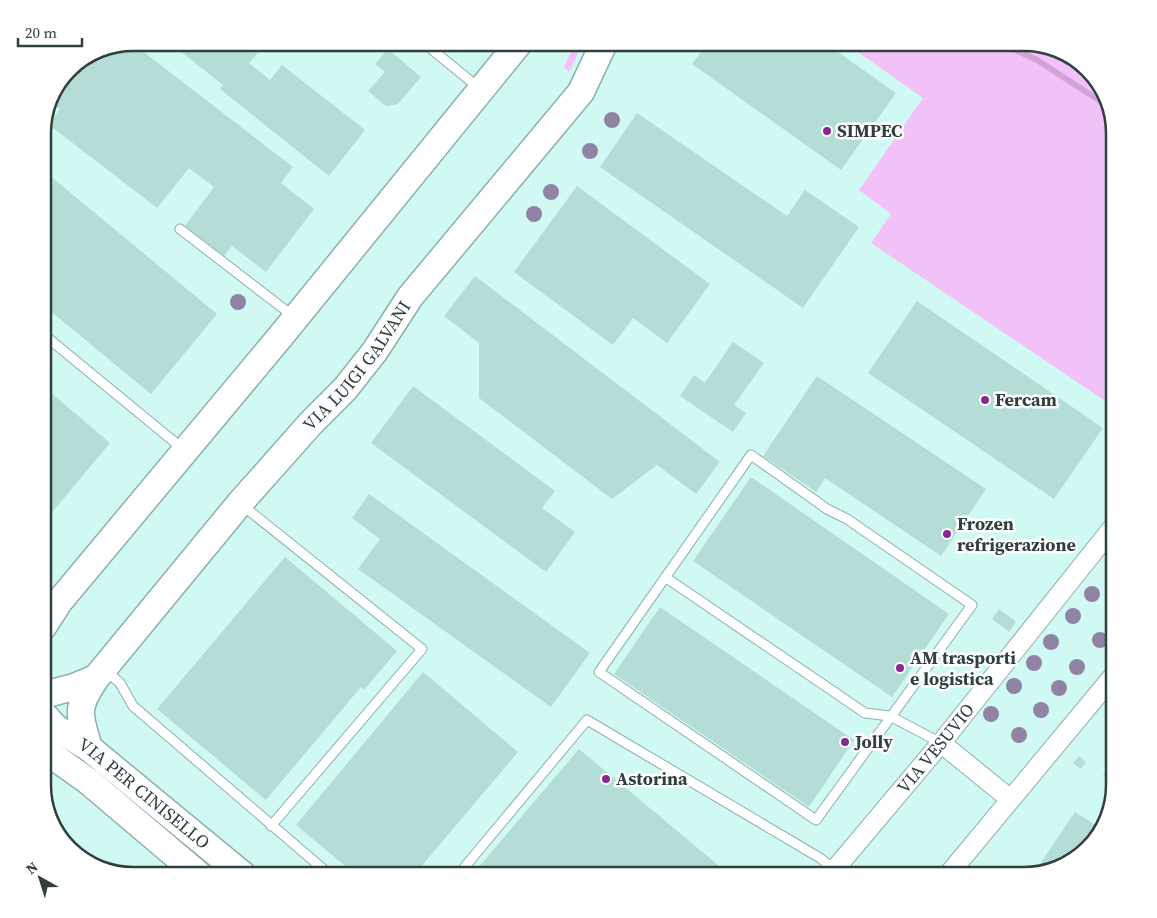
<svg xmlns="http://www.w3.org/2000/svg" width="1157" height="918" font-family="'Source Serif 4',serif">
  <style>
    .green { fill: #f2c1f8 }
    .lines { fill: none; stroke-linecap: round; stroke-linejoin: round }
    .stream { stroke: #d2a2d8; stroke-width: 6 }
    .building { fill: #b5ddd7 }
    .service-casing { stroke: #8ab1ab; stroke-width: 11 }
    .minor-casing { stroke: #8ab1ab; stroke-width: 21 }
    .secondary-casing { stroke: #8ab1ab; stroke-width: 29 }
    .service { stroke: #fff; stroke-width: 9 }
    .minor { stroke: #fff; stroke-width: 19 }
    .secondary { stroke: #fff; stroke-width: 26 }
    .tree { fill: #9083a4 }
    .poi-dot { fill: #862893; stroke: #fff; stroke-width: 2 }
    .labels { text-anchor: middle; stroke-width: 5; stroke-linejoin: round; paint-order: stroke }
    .poi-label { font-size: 18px; font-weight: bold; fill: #30403e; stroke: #fff; text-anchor: start }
    .street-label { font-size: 18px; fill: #30403e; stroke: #fff }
    .rim { fill: none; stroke: #30403e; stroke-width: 2.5 }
  </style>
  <rect width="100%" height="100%" fill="#d0f9f3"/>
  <!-- green -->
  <path class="green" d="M 575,43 L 583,43 L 569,72 L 564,67 Z
    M 845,43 L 1024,43 L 1084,65 L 1105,93 L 1114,133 L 1114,407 L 871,243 L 891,214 L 859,190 L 923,98 Z"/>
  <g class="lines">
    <!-- stream -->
    <path class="stream" d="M 1001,43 L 1037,60 L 1108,106"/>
  </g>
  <!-- building -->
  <path class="building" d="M 132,43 L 293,167 L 281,183 L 314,209 L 266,272 L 232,246 L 224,256 L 185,226 L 214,187 L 189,168 L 157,208 L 48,124 L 60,109 L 50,101 L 52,93 L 73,65 Z
    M 170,43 L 266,43 L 249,63 L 270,80 L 282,65 L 365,130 L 329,176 L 220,89 L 223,85 Z
    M 708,43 L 825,43 L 896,93 L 841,170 L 692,64 Z
    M 388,49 L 421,77 L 398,104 L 386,106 L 368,91 L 385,72 L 375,64 Z
    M 637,113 L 787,216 L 805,190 L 859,227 L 803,308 L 600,167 Z
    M 43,170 L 217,314 L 151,394 L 43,305 Z
    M 577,186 L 710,284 L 667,343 L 633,318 L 613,345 L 514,272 Z
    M 475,276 L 720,462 L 696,494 L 657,465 L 612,499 L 479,398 L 479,343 L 444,316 Z
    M 917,301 L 1103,428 L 1054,499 L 868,373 Z
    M 733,342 L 764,363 L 734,405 L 746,413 L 733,432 L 680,396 L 694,375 L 705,383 Z
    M 817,376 L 986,489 L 941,556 L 825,478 L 816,492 L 763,456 Z
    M 43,386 L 110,443 L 43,523 Z
    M 413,386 L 555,491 L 542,508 L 575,532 L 546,572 L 371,443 Z
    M 751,477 L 949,614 L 892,697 L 693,561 Z
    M 369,494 L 590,653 L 551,707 L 358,569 L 380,539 L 352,518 Z
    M 285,557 L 397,651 L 364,690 L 361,687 L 266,800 L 157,709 Z
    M 660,607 L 854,740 L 809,807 L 614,674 Z
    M 999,609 L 1016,622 L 1009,632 L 992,619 Z
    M 423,672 L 518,752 L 414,875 L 356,875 L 296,825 Z
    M 579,749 L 730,875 L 472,875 Z
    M 1079,756 L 1086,762 L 1081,769 L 1073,763 Z
    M 1114,761 L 1114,785 L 1103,775 Z
    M 1075,812 L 1099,827 L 1092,845 L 1064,866 L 1034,873 Z
    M 64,839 L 86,858 L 85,858 L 73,853 Z"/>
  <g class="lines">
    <defs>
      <path id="service" d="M 424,43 L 479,88
        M 180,229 L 293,316
        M 43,334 L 183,449
        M 751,455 L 827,509 L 847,519 L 972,605 L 816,820 L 599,672 Z
        M 242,505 L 422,649 L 271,826
        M 665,577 L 865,713 L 890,716 L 941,743
        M 106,671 L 120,683 L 133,706 L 330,875
        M 458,875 L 587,720 L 820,858 L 835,870"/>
      <g id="minor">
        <path d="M 941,743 L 1010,799"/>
        <path id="s1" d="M 830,875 L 941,743 L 1114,526"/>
        <path d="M 948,875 L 1114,675"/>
      </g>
      <g id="secondary">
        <path d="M 43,627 L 59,602 L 280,337 L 519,43"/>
        <path d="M 43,695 L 74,687 L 96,678"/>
        <path id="s2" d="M 43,714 L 56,728 L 89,748 L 243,875"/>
        <path id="s3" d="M 89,748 C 79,714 75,709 96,678 L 240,503 L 311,423 L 345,389 L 375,351 L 410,297 L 581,92 L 604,43"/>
        <path d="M 43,749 L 88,781 L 199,875"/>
      </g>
    </defs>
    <!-- service casing -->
    <use href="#service" class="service-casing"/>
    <!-- minor casing -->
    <use href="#minor" class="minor-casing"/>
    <!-- secondary casing -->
    <use href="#secondary" class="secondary-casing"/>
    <!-- service -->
    <use href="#service" class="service"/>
    <!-- minor -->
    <use href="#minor" class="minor"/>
    <!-- secondary -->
    <use href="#secondary" class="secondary"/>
  </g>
  <!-- trees -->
  <g class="tree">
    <circle cx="612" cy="120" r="8"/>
    <circle cx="590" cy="151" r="8"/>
    <circle cx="551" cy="192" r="8"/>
    <circle cx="534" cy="214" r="8"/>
    <circle cx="238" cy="302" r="8"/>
    <circle cx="1092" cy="594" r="8"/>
    <circle cx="1073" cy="616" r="8"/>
    <circle cx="1100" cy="640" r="8"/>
    <circle cx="1051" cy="642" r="8"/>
    <circle cx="1034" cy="663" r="8"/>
    <circle cx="1077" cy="667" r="8"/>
    <circle cx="1014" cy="686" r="8"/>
    <circle cx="1059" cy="688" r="8"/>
    <circle cx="1041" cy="710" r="8"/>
    <circle cx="991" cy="714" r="8"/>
    <circle cx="1019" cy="735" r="8"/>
  </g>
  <!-- markers -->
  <g class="poi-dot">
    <circle cx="827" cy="131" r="5"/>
    <circle cx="985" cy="400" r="5"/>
    <circle cx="947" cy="534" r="5"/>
    <circle cx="900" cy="668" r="5"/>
    <circle cx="845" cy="742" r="5"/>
    <circle cx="606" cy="779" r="5"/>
  </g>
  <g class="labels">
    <!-- poi labels -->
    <g class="poi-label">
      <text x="837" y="137">SIMPEC</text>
      <text x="995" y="406">Fercam</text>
      <text x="957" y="530">Frozen<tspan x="957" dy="21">refrigerazione</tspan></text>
      <text x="910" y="664">AM trasporti<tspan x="910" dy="21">e logistica</tspan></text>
      <text x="855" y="748">Jolly</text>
      <text x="616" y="785">Astorina</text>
    </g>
    <!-- street labels -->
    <g class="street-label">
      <text dy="6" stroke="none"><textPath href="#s3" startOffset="482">VIA LUIGI GALVANI</textPath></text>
      <text dy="6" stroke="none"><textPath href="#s1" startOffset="165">VIA VESUVIO</textPath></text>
      <text dy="6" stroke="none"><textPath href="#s2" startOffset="129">VIA PER CINISELLO</textPath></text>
    </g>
  </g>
  <!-- crop -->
  <path d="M0 0H1157V918H0ZM133 51H1024A82 82 0 0 1 1106 133V785A82 82 0 0 1 1024 867H133A82 82 0 0 1 51 785V133A82 82 0 0 1 133 51Z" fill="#fff" fill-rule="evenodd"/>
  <path class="rim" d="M133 51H1024A82 82 0 0 1 1106 133V785A82 82 0 0 1 1024 867H133A82 82 0 0 1 51 785V133A82 82 0 0 1 133 51Z"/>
  <!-- north arrow -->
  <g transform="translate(40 878) rotate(321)" stroke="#ffffff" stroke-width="4" paint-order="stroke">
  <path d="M0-4L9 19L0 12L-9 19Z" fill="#30403e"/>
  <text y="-8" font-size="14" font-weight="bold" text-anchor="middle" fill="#30403e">N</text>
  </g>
  <!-- scale -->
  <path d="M18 38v8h64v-8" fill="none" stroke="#30403e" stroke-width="2.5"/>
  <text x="25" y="38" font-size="15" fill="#30403e" stroke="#ffffff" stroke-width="4" paint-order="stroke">20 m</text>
</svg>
